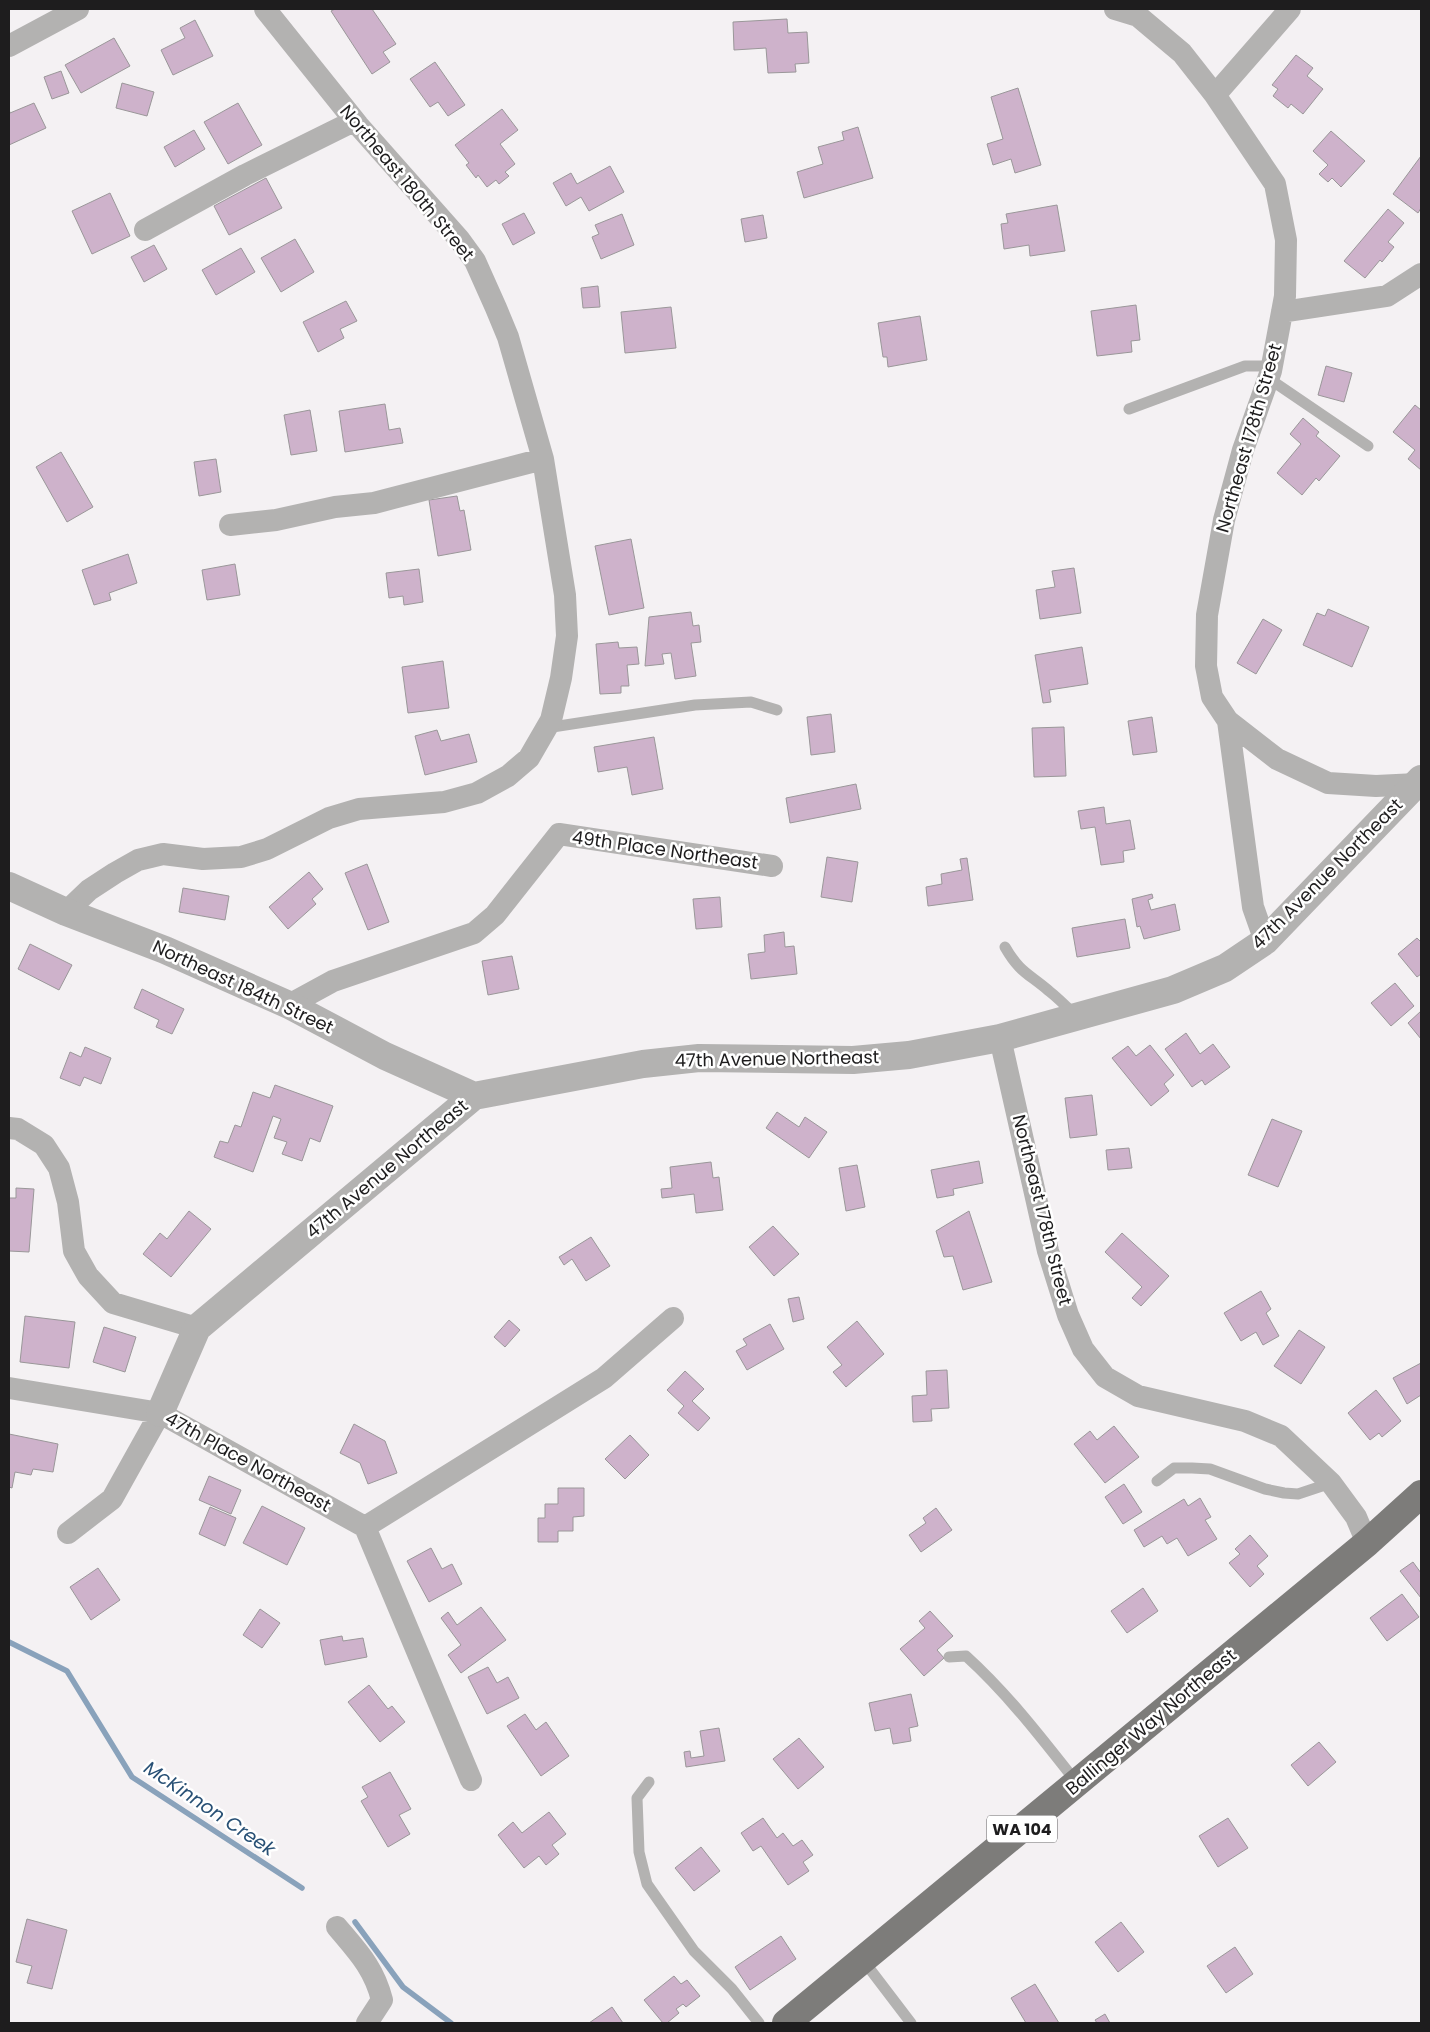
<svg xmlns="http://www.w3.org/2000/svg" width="1430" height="2032" font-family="Poppins,sans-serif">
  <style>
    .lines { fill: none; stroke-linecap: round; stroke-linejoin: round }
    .stream { stroke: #89a2bb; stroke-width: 5.5 }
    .building { fill: #ceb2cb; stroke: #9a9799 }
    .service { stroke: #b3b2b1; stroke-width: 11 }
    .minor { stroke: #b3b2b1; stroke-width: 22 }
    .tertiary { stroke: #b3b2b1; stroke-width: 28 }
    .primary { stroke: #7d7c7a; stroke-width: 28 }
    .labels { text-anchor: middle; stroke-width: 5; stroke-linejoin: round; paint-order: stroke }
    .shield { fill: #fff; stroke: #626162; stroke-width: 1 }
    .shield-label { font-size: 16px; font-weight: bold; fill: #1e1d1e }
    .street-label { font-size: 18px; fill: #1e1d1e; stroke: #fff }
    .water-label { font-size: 19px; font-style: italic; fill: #285075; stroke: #fff }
  </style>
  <rect width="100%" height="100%" fill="#f4f1f3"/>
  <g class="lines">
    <!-- stream -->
    <path class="stream" d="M 9,1642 L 67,1671 L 132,1777 L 302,1888
      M 355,1922 L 403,1987 L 451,2023"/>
  </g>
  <!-- building -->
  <path class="building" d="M 335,9 L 372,9 L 396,44 L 383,52 L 390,62 L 372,74 L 331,11 Z
    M 787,19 L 788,33 L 807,32 L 809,63 L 795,64 L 796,72 L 768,73 L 766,48 L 734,50 L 733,22 Z
    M 195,20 L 213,56 L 173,75 L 161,50 L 185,38 L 180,28 Z
    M 114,38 L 130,66 L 81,93 L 65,65 Z
    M 1296,55 L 1313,68 L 1307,76 L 1323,89 L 1303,114 L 1291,104 L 1288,108 L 1273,96 L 1278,89 L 1272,85 Z
    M 435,62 L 465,105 L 448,116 L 438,102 L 430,107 L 410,79 Z
    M 61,71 L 69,93 L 52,99 L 44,77 Z
    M 122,83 L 154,92 L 147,116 L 116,108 Z
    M 1018,88 L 1041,165 L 1015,173 L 1011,159 L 993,165 L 987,144 L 1003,139 L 991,97 Z
    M 34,103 L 46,128 L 9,145 L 9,109 L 10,113 Z
    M 238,103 L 262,145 L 228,164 L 204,122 Z
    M 502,109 L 518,130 L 500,144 L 515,164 L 505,172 L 509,176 L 499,184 L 496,180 L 487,187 L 478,175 L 476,178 L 466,165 L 469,163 L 455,145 Z
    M 858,127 L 873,178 L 804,198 L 797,172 L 823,164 L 818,147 L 844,140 L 842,132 Z
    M 194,130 L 205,149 L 175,167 L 164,147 Z
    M 1331,131 L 1365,161 L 1341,187 L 1332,178 L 1328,182 L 1319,174 L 1328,165 L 1313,151 Z
    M 1421,156 L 1421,208 L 1418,213 L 1393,194 Z
    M 610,166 L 624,192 L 589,211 L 581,197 L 566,206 L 553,183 L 571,173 L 577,184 Z
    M 266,178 L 282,208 L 229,235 L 214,206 Z
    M 110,193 L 130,236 L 92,254 L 72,211 Z
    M 1057,205 L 1065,251 L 1030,256 L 1029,245 L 1004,249 L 1001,224 L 1008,223 L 1006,214 Z
    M 1388,209 L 1404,223 L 1388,242 L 1394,247 L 1382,262 L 1380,260 L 1365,278 L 1344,261 Z
    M 524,213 L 535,233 L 513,245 L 502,224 Z
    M 622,214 L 634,245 L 601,259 L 592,237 L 599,234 L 595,225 Z
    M 763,215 L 767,238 L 745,242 L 741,219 Z
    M 295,239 L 314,272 L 281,292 L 261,258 Z
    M 154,245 L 167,269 L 144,282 L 131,257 Z
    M 241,248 L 255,272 L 216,295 L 202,270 Z
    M 598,286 L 600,307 L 583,308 L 581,288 Z
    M 346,301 L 357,321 L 340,329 L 344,338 L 318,352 L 303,322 Z
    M 1136,305 L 1140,340 L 1131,341 L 1132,352 L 1097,356 L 1091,311 Z
    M 671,307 L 676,348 L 625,353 L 621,312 Z
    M 920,316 L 927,360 L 888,367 L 887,357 L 883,357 L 878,323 Z
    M 1326,366 L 1352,373 L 1344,402 L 1318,395 Z
    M 385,404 L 389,430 L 400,428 L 403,443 L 345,452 L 339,411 Z
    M 1415,405 L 1421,410 L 1421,470 L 1408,459 L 1415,450 L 1393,432 Z
    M 310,410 L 317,451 L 291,455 L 284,415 Z
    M 1303,418 L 1319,432 L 1316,436 L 1340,456 L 1319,481 L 1316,478 L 1302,495 L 1277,473 L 1301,444 L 1290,434 Z
    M 61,452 L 93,507 L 67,522 L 36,467 Z
    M 216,459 L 221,492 L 199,496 L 194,462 Z
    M 457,496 L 460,511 L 464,510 L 471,550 L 438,556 L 429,500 Z
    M 631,539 L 644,608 L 609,615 L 595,546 Z
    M 128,554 L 137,583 L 109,593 L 111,600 L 94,605 L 82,570 Z
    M 235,564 L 240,595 L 207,600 L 202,570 Z
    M 1074,568 L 1081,613 L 1040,619 L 1036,590 L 1055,587 L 1052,571 Z
    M 419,569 L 423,602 L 404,605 L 403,596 L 389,598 L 386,573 Z
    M 1328,609 L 1369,627 L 1352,667 L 1303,645 L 1317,613 L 1325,616 Z
    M 691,612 L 693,626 L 699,625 L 701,642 L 691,643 L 696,676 L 675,679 L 671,653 L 662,654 L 664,664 L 645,666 L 649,617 Z
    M 1263,619 L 1282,630 L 1256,674 L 1237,663 Z
    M 618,642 L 619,648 L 637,647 L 639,664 L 627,665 L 629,686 L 621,686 L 621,693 L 600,694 L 596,644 Z
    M 1082,647 L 1088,684 L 1049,690 L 1051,702 L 1043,703 L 1035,655 Z
    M 443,661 L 449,708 L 408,713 L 402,667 Z
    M 831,714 L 835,752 L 811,755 L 807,717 Z
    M 1152,717 L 1157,752 L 1133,755 L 1128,721 Z
    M 1064,727 L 1066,776 L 1034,777 L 1032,728 Z
    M 437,730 L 441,741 L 469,734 L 477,762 L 425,775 L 415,736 Z
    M 654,737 L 663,789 L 632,795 L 627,767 L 598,772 L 594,747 Z
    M 856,784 L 861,809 L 790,823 L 786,798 Z
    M 1104,807 L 1106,824 L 1130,820 L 1135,849 L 1123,851 L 1124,862 L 1101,865 L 1095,827 L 1081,829 L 1078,811 Z
    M 827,857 L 858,862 L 852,902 L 821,897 Z
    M 967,858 L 973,900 L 928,906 L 926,887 L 942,884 L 941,874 L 962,870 L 960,859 Z
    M 367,864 L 389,922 L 368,930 L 345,873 Z
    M 309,872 L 323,889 L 312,899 L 316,904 L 288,929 L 269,907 Z
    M 183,888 L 229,896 L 225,920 L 179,912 Z
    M 1152,894 L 1153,898 L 1148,900 L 1151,910 L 1175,904 L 1180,930 L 1144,939 L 1140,926 L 1137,927 L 1132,899 Z
    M 720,897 L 722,927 L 696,929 L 693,899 Z
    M 1125,919 L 1130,948 L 1077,957 L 1072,928 Z
    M 784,932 L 785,947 L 794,946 L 797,974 L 751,979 L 748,954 L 765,952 L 764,935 Z
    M 1417,938 L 1421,942 L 1421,974 L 1417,977 L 1398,954 Z
    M 30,944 L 72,965 L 59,990 L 18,969 Z
    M 512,956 L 519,989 L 488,995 L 482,961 Z
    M 1395,983 L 1414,1006 L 1391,1026 L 1371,1003 Z
    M 142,989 L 184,1009 L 172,1034 L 156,1027 L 159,1020 L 134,1008 Z
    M 1421,1011 L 1421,1039 L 1408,1023 Z
    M 1186,1033 L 1200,1054 L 1213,1044 L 1230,1067 L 1205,1085 L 1202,1080 L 1192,1087 L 1165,1049 Z
    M 1150,1045 L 1174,1075 L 1164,1084 L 1169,1091 L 1151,1106 L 1112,1058 L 1128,1046 L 1136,1056 Z
    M 85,1047 L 111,1058 L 101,1084 L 84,1077 L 80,1086 L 60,1078 L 70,1052 L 81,1057 Z
    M 275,1085 L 333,1106 L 320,1142 L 310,1138 L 302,1161 L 282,1154 L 287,1142 L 274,1138 L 281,1119 L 273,1116 L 253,1172 L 214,1157 L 220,1141 L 228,1143 L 235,1125 L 241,1127 L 253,1092 L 270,1098 Z
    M 1092,1095 L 1097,1135 L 1070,1138 L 1065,1098 Z
    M 777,1112 L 799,1127 L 805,1117 L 827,1132 L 809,1158 L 766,1128 Z
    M 1272,1119 L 1302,1131 L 1278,1187 L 1248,1175 Z
    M 1129,1148 L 1132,1168 L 1108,1170 L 1106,1150 Z
    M 979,1161 L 983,1183 L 953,1189 L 954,1195 L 937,1198 L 931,1170 Z
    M 711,1162 L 713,1178 L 719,1177 L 723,1210 L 696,1213 L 694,1194 L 662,1198 L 661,1189 L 672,1188 L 670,1167 Z
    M 857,1165 L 865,1207 L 846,1211 L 839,1168 Z
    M 16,1188 L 34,1189 L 29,1252 L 9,1251 L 9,1198 L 16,1198 Z
    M 189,1211 L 211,1229 L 171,1277 L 143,1254 L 160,1233 L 167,1239 Z
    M 969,1211 L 992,1282 L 963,1290 L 953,1256 L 944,1257 L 936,1231 Z
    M 773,1226 L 799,1254 L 774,1276 L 749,1247 Z
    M 1122,1233 L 1169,1276 L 1141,1306 L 1132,1298 L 1142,1287 L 1105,1252 Z
    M 591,1237 L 610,1266 L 586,1281 L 572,1259 L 564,1265 L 559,1257 Z
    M 1261,1291 L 1271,1309 L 1266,1313 L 1279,1336 L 1263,1345 L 1256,1332 L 1241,1341 L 1224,1313 Z
    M 799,1297 L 804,1319 L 793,1322 L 788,1299 Z
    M 25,1316 L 75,1322 L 69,1368 L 20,1362 Z
    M 509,1320 L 520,1330 L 505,1347 L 494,1337 Z
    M 857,1321 L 884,1354 L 846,1387 L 833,1372 L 842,1365 L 827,1347 Z
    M 770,1324 L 784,1349 L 747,1370 L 736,1351 L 747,1345 L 743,1339 Z
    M 104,1327 L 136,1337 L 125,1372 L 93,1362 Z
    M 1299,1330 L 1325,1347 L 1301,1384 L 1274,1366 Z
    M 1421,1363 L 1421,1395 L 1407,1404 L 1393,1378 Z
    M 947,1370 L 949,1408 L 931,1409 L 932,1421 L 913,1422 L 912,1396 L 927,1395 L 926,1371 Z
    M 685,1371 L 704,1389 L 692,1401 L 710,1418 L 698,1431 L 678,1413 L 684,1406 L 667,1390 Z
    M 1376,1390 L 1401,1421 L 1382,1437 L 1379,1433 L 1370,1440 L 1348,1413 Z
    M 354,1424 L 385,1441 L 397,1473 L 368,1484 L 360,1463 L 340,1453 Z
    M 1114,1426 L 1139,1457 L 1105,1483 L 1074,1444 L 1090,1431 L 1097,1440 Z
    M 9,1434 L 58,1444 L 53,1472 L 33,1469 L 31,1475 L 15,1472 L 12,1488 L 9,1487 Z
    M 630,1435 L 649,1455 L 625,1479 L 605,1459 Z
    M 209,1476 L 241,1490 L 231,1514 L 199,1500 Z
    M 1124,1484 L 1142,1512 L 1123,1524 L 1105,1497 Z
    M 558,1488 L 584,1488 L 584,1516 L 573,1517 L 573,1531 L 558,1531 L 558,1542 L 538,1542 L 538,1518 L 545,1518 L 545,1504 L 558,1504 Z
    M 1200,1498 L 1211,1517 L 1205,1520 L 1217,1539 L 1188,1556 L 1177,1538 L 1167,1544 L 1162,1536 L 1144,1547 L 1134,1530 L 1184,1499 L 1188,1506 Z
    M 262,1506 L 305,1528 L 287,1565 L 243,1543 Z
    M 210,1507 L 236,1518 L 225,1546 L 199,1534 Z
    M 936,1508 L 952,1530 L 921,1552 L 909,1535 L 926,1523 L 923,1518 Z
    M 1250,1535 L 1268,1556 L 1257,1566 L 1264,1574 L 1250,1587 L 1229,1563 L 1240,1554 L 1235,1549 Z
    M 431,1548 L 442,1569 L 452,1564 L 462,1584 L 429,1602 L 407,1561 Z
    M 1413,1562 L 1421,1573 L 1421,1598 L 1400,1571 Z
    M 98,1568 L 120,1600 L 91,1620 L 70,1587 Z
    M 1143,1588 L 1158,1611 L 1127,1633 L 1111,1611 Z
    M 1402,1594 L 1419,1617 L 1387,1641 L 1370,1618 Z
    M 481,1607 L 506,1640 L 461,1673 L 448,1655 L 461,1645 L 441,1618 L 448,1612 L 457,1625 Z
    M 260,1609 L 280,1623 L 262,1648 L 243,1635 Z
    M 930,1611 L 953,1636 L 937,1650 L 944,1658 L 924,1676 L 900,1649 L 925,1628 L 919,1621 Z
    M 342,1636 L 343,1641 L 363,1638 L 367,1657 L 325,1665 L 320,1640 Z
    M 488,1667 L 497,1683 L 508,1677 L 519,1698 L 487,1714 L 468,1677 Z
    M 369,1685 L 388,1709 L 392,1706 L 405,1722 L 380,1742 L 348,1702 Z
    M 911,1694 L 918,1726 L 909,1728 L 911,1741 L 893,1744 L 890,1728 L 875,1731 L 869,1703 Z
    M 525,1714 L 536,1730 L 546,1722 L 569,1756 L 541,1776 L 507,1726 Z
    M 719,1728 L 725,1761 L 686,1767 L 684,1752 L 690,1751 L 691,1758 L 704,1756 L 700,1731 Z
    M 799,1738 L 824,1767 L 798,1789 L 773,1759 Z
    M 1319,1742 L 1336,1762 L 1308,1786 L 1291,1765 Z
    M 390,1772 L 411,1809 L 399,1815 L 410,1834 L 388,1847 L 361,1801 L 368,1797 L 362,1787 Z
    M 549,1812 L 566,1834 L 552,1845 L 559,1854 L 546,1865 L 539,1856 L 524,1868 L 498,1835 L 513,1822 L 522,1833 Z
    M 763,1818 L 777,1838 L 783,1833 L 793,1846 L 802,1840 L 813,1855 L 803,1862 L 809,1871 L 788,1885 L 761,1846 L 753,1851 L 741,1833 Z
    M 1228,1818 L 1248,1848 L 1218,1867 L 1199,1836 Z
    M 701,1847 L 720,1871 L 694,1891 L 675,1868 Z
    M 27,1919 L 67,1930 L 52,1989 L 27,1983 L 32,1966 L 16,1962 Z
    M 1121,1922 L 1144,1952 L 1118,1972 L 1095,1942 Z
    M 781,1936 L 796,1959 L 750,1990 L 735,1967 Z
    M 1235,1947 L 1253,1974 L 1226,1993 L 1207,1966 Z
    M 674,1976 L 681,1984 L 687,1980 L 700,1996 L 686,2007 L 683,2004 L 676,2009 L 679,2013 L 667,2023 L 663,2023 L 644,2000 Z
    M 1035,1984 L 1059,2023 L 1026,2023 L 1011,1998 Z
    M 612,2007 L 623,2023 L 589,2023 Z
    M 1105,2014 L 1110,2023 L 1097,2023 L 1095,2020 Z"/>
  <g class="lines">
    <!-- service -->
    <path class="service" d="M 1268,378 L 1368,446
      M 1129,409 L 1245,366 L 1271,366
      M 546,728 L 695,705 L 751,702 L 777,710
      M 1005,947 C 1020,973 1028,973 1049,991 C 1058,998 1067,1007 1075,1015
      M 1157,1481 L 1174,1468 L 1192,1468 L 1210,1469 L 1265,1489 L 1284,1493 L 1298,1494 L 1331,1483
      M 949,1657 L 966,1656 C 1008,1694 1043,1740 1077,1783
      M 649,1782 L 637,1798 L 639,1852 L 647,1884 L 694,1951 L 732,1989 L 759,2023
      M 863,1960 L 911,2023"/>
    <!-- minor -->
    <path class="minor" d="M 1115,9 L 1138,16 L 1182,53 L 1215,95 L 1275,184 L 1286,240 L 1285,296 L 1271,371 L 1243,450 L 1224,520 L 1207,615 L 1206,666 L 1212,697 L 1228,721 L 1277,759 L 1328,783 L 1376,786 L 1417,784
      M 9,46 L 78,9
      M 1215,95 L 1290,9
      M 145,230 L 245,175 L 354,121
      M 1282,312 L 1387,296 L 1421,274
      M 230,525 L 276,520 L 335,507 L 374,503 L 543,459
      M 1228,721 L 1253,907 L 1265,941
      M 66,912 L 89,890 L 115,873 L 138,860 L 163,854 L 203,859 L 241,857 L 267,849 L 329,818 L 359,809 L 444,802 L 477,793 L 508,776 L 529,758 L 551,720 L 561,678 L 567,636 L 565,595 L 543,459 L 508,337 L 496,308 L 475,261 L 459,239 L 358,125 L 265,9
      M 289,1005 L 333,981 L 474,933 L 495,915 L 559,834 L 772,866
      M 1000,1038 L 1048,1251 L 1068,1315 L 1083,1349 L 1105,1377 L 1138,1396 L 1245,1421 L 1281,1436 L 1331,1483 L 1356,1517 L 1367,1543
      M 9,1128 L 18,1129 L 44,1145 L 59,1168 L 68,1202 L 74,1251 L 88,1276 L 113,1303 L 197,1328
      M 9,1388 L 160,1413 L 365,1527
      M 68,1533 L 112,1499 L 160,1413
      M 471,1780 L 365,1527 L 604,1378 L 673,1318
      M 337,1927 C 358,1952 374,1968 382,2000 L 367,2023"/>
    <!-- tertiary -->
    <path class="tertiary" d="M 9,886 L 66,912 L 165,950 L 289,1005 L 385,1056 L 474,1096
      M 160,1413 L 197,1328 L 474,1096 L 643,1064 L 699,1058 L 853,1060 L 909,1055 L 1000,1038 L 1173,990 L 1225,968 L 1265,941 L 1421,779"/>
    <!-- primary -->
    <path class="primary" d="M 786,2023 L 1367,1543 L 1421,1494"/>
  </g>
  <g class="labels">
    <!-- shield labels -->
    <rect class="shield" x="987" y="1815.5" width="70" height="27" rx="4"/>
    <g class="shield-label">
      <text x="1022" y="1835">WA 104</text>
    </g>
    <!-- street labels -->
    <g class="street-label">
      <text transform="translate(407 183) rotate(50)" y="6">Northeast 180th Street</text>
      <text transform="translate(1249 438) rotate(-74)" y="6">Northeast 178th Street</text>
      <text transform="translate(665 850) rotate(8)" y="6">49th Place Northeast</text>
      <text transform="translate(1327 874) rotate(-45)" y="6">47th Avenue Northeast</text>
      <text transform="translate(243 987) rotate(25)" y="6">Northeast 184th Street</text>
      <text transform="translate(777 1059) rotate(-1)" y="6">47th Avenue Northeast</text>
      <text transform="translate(387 1169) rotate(-40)" y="6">47th Avenue Northeast</text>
      <text transform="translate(1042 1210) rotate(76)" y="6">Northeast 178th Street</text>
      <text transform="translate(248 1462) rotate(29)" y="6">47th Place Northeast</text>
      <text transform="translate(1151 1722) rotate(-40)" y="6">Ballinger Way Northeast</text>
    </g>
    <!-- water labels -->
    <g class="water-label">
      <text transform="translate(210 1808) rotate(34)" y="7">McKinnon Creek</text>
    </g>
  </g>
  <!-- border -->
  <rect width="1430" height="2032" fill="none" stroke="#1e1d1e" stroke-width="20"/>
</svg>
